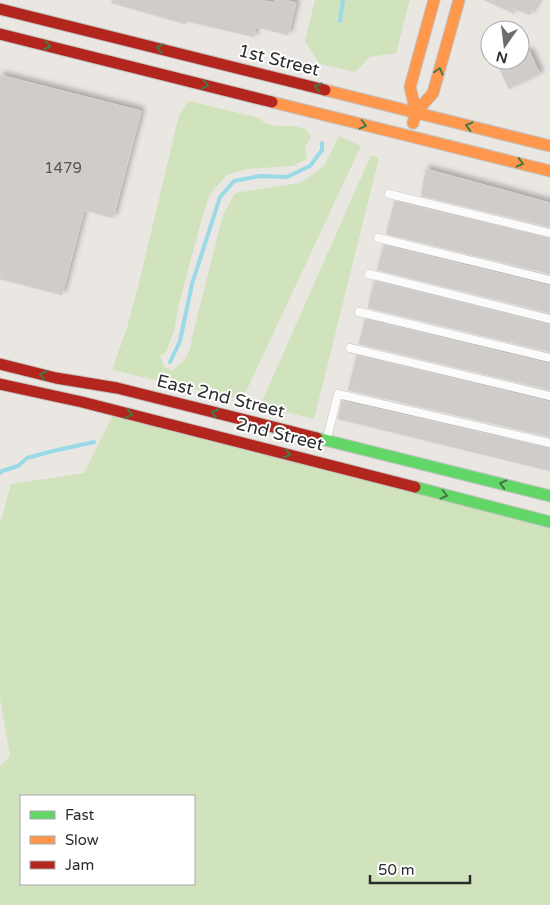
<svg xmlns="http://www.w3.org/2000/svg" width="550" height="905" font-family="'Varela Round',sans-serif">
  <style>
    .green { fill: #d0e3bd; fill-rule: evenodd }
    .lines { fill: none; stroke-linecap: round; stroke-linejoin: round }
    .stream { stroke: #9ad9e8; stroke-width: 4 }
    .building { fill: #cfccc9; stroke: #d5d2ce; filter: url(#shadow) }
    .lane-casing { stroke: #c3c3c3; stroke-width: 9 }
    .fast-casing { stroke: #c3c3c3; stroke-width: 13 }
    .slow-casing { stroke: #c3c3c3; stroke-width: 13 }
    .jam-casing { stroke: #c3c3c3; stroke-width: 13 }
    .lane { stroke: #fcfbfb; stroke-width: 8 }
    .fast { stroke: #63d668; stroke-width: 11 }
    .slow { stroke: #ff974d; stroke-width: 11 }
    .jam { stroke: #b3261e; stroke-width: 11 }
    .oneway { stroke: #457847 }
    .labels { text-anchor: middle; stroke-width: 4; stroke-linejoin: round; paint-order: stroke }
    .number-label { font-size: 15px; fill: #565655 }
    .street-label { font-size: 18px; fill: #2c2c2c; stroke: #fff }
  </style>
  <defs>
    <filter id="shadow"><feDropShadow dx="3.5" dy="-3.5" stdDeviation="2.5" flood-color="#0004"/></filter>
  </defs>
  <rect width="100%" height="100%" fill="#eae6e2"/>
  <!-- green -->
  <path class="green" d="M 315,0 L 410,0 L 396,53 L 370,57 L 355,72 L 320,64 L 305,41 Z
    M 189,101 L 259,118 C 268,127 278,126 290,126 C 295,126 301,128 306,129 L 311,138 L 305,147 L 307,159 L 293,166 L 247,169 L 227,175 L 210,194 L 203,214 L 179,304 L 174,331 L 166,352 L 160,356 L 164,366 L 172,371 L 185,359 L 190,349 L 194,329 L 223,215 L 235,193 L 300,183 L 324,166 L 339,136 L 361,146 L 242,400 L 112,370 L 127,328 L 139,283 L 179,115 Z
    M 371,155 L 379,158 L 314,419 L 260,406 Z
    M 115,411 L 550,522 L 550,905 L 0,905 L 0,766 L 10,756 L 0,698 L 0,524 L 11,484 L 84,473 ZM 21,796 L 194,796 L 194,884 L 21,884 Z"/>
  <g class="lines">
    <!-- stream -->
    <path class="stream" d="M 340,21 L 343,0
      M 170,362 L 180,341 L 192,284 L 220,197 L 234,181 L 260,176 L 287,177 L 310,166 L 322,150 L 322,143
      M 0,473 L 2,471 L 18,466 L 27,458 L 53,451 L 94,442"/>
  </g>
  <!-- building -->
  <path class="building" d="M 112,0 L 260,0 L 274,3 L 275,0 L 285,0 L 296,3 L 288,35 L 256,27 L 254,37 L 186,21 L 185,24 L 112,3 Z
    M 484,0 L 538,0 L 530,15 L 513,8 L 515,14 Z
    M 529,51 L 540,74 L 509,89 L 498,66 L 510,60 L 520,60 L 520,55 Z
    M 0,75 L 141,111 L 113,218 L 84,210 L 62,295 L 0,279 Z
    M 426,169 L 550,203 L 550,227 L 421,196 Z
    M 395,201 L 550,238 L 550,274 L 386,234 Z
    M 384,245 L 550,286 L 550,313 L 377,270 Z
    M 374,281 L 550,324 L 550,352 L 368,308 Z
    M 365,319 L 550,364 L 550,390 L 359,344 Z
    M 357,355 L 550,402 L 550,437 L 348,390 Z
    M 342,401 L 550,448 L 550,471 L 338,419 Z"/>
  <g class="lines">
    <defs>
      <path id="lane" d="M 389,194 L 550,233
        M 378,238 L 550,280
        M 369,274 L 550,319
        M 359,312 L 550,358
        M 350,348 L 550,396
        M 327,438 L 338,394 L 550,443"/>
      <path id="fast" d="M 317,438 L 550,496
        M 415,487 L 550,522"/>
      <path id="slow" d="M 325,90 L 550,146
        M 272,102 L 550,171
        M 416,112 L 433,93 L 459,0
        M 413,123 L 416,112 L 410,87 L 434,0"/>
      <path id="jam" d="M 0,9 L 325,90
        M 0,34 L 272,102
        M 0,364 L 56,378 L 117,388 L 317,438
        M 0,384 L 82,402 L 415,487"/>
    </defs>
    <!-- lane casing -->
    <use href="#lane" class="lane-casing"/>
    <!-- fast casing -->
    <use href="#fast" class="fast-casing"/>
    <!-- slow casing -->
    <use href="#slow" class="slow-casing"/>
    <!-- jam casing -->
    <use href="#jam" class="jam-casing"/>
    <!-- lane -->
    <use href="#lane" class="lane"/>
    <!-- fast -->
    <use href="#fast" class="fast"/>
    <!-- slow -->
    <use href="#slow" class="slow"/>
    <!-- jam -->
    <use href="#jam" class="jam"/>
  </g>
  <!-- one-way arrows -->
  <defs><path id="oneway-chevron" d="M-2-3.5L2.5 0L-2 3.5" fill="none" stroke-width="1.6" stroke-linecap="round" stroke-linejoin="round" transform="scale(1.25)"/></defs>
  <g class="oneway">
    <use href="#oneway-chevron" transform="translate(47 46) rotate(14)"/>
    <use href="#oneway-chevron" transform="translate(160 48) rotate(-166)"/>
    <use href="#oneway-chevron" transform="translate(439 71) rotate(-75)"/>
    <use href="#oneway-chevron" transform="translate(205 85) rotate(14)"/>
    <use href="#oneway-chevron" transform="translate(318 87) rotate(-166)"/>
    <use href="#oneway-chevron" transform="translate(363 125) rotate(14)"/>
    <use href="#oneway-chevron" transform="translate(469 126) rotate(-166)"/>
    <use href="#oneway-chevron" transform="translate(520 163) rotate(14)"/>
    <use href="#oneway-chevron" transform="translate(43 375) rotate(-166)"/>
    <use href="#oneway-chevron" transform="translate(215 413) rotate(-166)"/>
    <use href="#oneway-chevron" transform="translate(129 414) rotate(14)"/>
    <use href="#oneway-chevron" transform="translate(287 454) rotate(14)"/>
    <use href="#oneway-chevron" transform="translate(503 484) rotate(-166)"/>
    <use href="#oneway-chevron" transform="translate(444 495) rotate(14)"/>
  </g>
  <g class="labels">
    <!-- number labels -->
    <g class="number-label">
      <text x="63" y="173">1479</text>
    </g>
    <!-- street labels -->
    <g class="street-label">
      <text transform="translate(279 60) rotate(14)" y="6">1st Street</text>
      <text transform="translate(221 396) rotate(14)" y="6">East 2nd Street</text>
      <text transform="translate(280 434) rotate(14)" y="6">2nd Street</text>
    </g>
  </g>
  <!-- legend -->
  <rect x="20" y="795" width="175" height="90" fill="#ffffff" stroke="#ababab"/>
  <rect x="30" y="811" width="25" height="8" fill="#63d668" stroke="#ababab"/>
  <text x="65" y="820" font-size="15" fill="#2c2c2c">Fast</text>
  <rect x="30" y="836" width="25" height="8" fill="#ff974d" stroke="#ababab"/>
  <text x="65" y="845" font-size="15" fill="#2c2c2c">Slow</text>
  <rect x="30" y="861" width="25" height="8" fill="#b3261e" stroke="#ababab"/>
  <text x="65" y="870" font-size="15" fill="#2c2c2c">Jam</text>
  <!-- north arrow -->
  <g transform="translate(505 45) rotate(194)"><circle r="24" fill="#ffffff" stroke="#ababab"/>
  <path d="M0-4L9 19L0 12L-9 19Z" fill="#6e6d6c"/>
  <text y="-8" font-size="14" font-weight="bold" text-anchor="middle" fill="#2c2c2c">N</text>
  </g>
  <!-- scale -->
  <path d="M370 875v8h100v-8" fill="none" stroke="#2c2c2c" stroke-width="2.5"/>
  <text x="378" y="875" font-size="15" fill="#2c2c2c" stroke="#ffffff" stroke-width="4" paint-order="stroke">50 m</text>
</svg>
